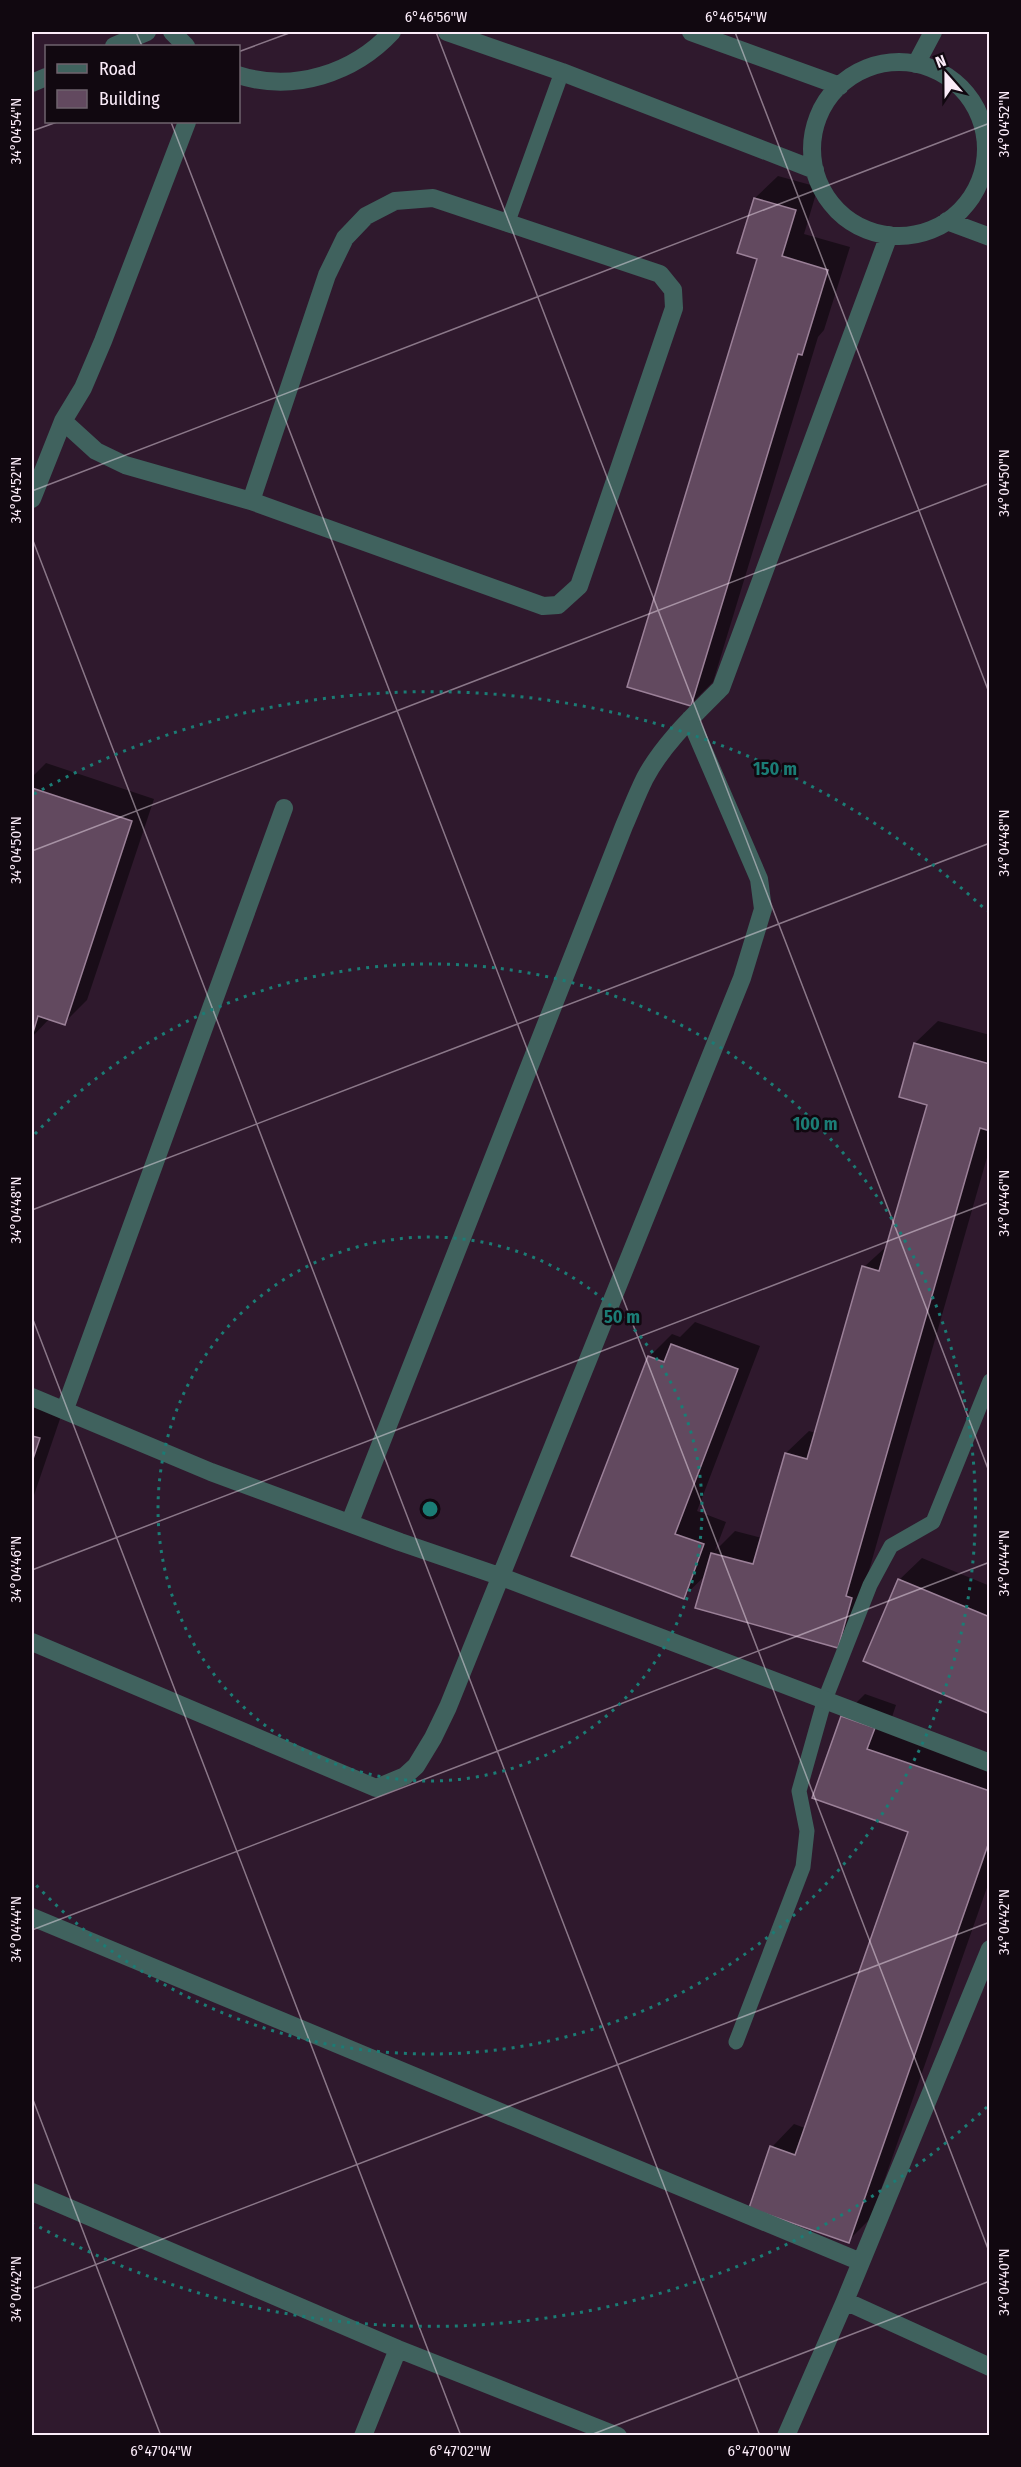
<svg xmlns="http://www.w3.org/2000/svg" width="1021" height="2467" font-family="'Fira Sans Condensed',sans-serif">
  <style>
    .shadow { fill: #0007 }
    .building { fill: #62495f; stroke: #9b8098; stroke-width: 1.5 }
    .lines { fill: none; stroke-linecap: round; stroke-linejoin: round }
    .lane { stroke: #40625e; stroke-width: 15 }
    .street { stroke: #40625e; stroke-width: 18 }
    .ticks { fill: none; stroke: #fbecf9; stroke-width: 1.5; stroke-opacity: 0.45 }
    .ring { fill: none; stroke: #1b7c75; stroke-width: 3; stroke-dasharray: 3 6 }
    .centre { fill: #1b7c75; stroke: #110810; stroke-width: 3 }
    .ring-label { font-size: 18px; text-anchor: middle; font-weight: bold; fill: #1b7c75; stroke: #110810; stroke-width: 5; stroke-linejoin: round; paint-order: stroke }
    .neatline { fill: none; stroke: #fbecf9; stroke-width: 2 }
    .ticks-label { font-size: 15px; text-anchor: middle; fill: #fbecf9 }
  </style>
  <rect width="100%" height="100%" fill="#2f192d"/>
  <!-- shadow -->
  <path class="shadow" d="M 778,176 L 818,187 L 804,234 L 850,247 L 824,330 L 818,337 L 713,682 L 691,704 L 759,258 L 755,198 Z
    M 46,763 L 154,799 L 87,1000 L 64,1023 L 50,1018 L 32,1037 L 32,777 Z
    M 938,1021 L 990,1035 L 990,1147 L 868,1574 L 874,1575 L 837,1646 L 707,1574 L 683,1597 L 649,1357 L 672,1334 L 680,1337 L 695,1322 L 760,1346 L 697,1511 L 726,1522 L 715,1551 L 735,1531 L 762,1538 L 786,1453 L 809,1431 L 816,1433 L 864,1267 L 888,1245 L 928,1104 L 901,1096 L 915,1043 Z
    M 32,1405 L 61,1416 L 32,1501 Z
    M 922,1558 L 990,1586 L 990,1712 L 899,1580 Z
    M 865,1694 L 896,1705 L 889,1726 L 990,1761 L 990,1879 L 871,2218 L 848,2241 L 772,2147 L 794,2124 L 805,2128 L 909,1831 L 842,1717 Z"/>
  <!-- building -->
  <path class="building" d="M 754,198 L 796,210 L 782,256 L 828,270 L 802,355 L 798,354 L 691,706 L 627,687 L 757,259 L 737,253 Z
    M 32,788 L 132,821 L 65,1025 L 38,1016 L 32,1036 Z
    M 914,1043 L 990,1064 L 990,1131 L 980,1128 L 846,1596 L 852,1598 L 838,1648 L 695,1608 L 711,1553 L 753,1564 L 785,1453 L 807,1459 L 862,1266 L 879,1271 L 927,1105 L 899,1097 Z
    M 671,1344 L 738,1369 L 675,1534 L 704,1544 L 684,1599 L 571,1556 L 648,1356 L 664,1362 Z
    M 32,1436 L 40,1438 L 32,1462 Z
    M 898,1579 L 990,1617 L 990,1714 L 863,1661 Z
    M 841,1716 L 875,1728 L 867,1749 L 990,1791 L 990,1839 L 849,2243 L 749,2208 L 770,2146 L 795,2155 L 908,1832 L 812,1798 Z"/>
  <g class="lines">
    <!-- lane -->
    <path class="lane" d="M 507,224 L 562,72
      M 736,2042 L 803,1867 L 807,1831 L 799,1791 L 824,1702 L 870,1585 L 891,1546 L 933,1522 L 990,1381"/>
    <!-- street -->
    <path class="street" d="M 172,32 L 186,46
      M 447,32 L 562,72 L 815,170
      M 691,32 L 840,86
      M 114,46 L 147,32
      M812 149a87 87 0 1 1 174 0a87 87 0 1 1-174 0Z
      M 916,64 L 933,32
      M 238,75 C 294,93 354,73 392,32
      M 32,83 L 46,77
      M 947,221 L 990,237
      M 63,421 L 96,451 L 125,465 L 251,501 L 543,606 L 558,605 L 579,586 L 674,308 L 673,290 L 660,274 L 433,198 L 395,201 L 366,216 L 345,238 L 327,275 L 251,501
      M 32,499 L 63,421 L 83,388 L 103,341 L 187,122
      M 32,1397 L 211,1472 L 400,1542 L 502,1577 L 990,1763
      M 65,1409 L 284,808
      M 350,1522 L 624,826 C 631,810 637,794 645,778 C 663,744 694,715 721,688 L 889,235
      M 32,1642 L 376,1788 L 405,1776 L 416,1766 L 433,1738 L 448,1707 L 742,978 L 763,909 L 759,879 L 690,719
      M 32,1917 L 861,2262
      M 32,2192 L 398,2349 L 618,2436
      M 845,2301 L 990,2367
      M 363,2436 L 398,2349
      M 786,2436 L 845,2301 L 990,1949"/>
  </g>
  <!-- ticks -->
  <path class="ticks" d="M 136,32 L 142,46M 436,32 L 990,1474M 735,32 L 990,695M 238,52 L 292,32M 171,122 L 990,2254M 32,131 L 57,122M 32,491 L 990,123M 32,538 L 760,2436M 32,851 L 990,483M 32,1210 L 990,843M 32,1317 L 461,2436M 32,1570 L 990,1202M 32,1930 L 990,1562M 32,2097 L 161,2436M 32,2289 L 990,1922M 588,2436 L 990,2281"/>
  <!-- distance rings -->
  <g class="ring">
    <circle cx="430" cy="1509" r="272"/>
    <path d="M35 1134A545 545 0 1 1 35 1884"/>
    <path d="M987 2107A817 817 0 0 1 34 2224M34 794A817 817 0 0 1 987 911"/>
  </g>
  <circle cx="430" cy="1509" r="9" class="centre"/>
  <g class="ring-label">
    <text x="775" y="775">150 m</text>
    <text x="815" y="1130">100 m</text>
    <text x="622" y="1323">50 m</text>
  </g>
  <!-- border -->
  <rect width="1021" height="2467" fill="none" stroke="#110810" stroke-width="66"/>
  <!-- legend -->
  <rect x="45" y="45" width="195" height="78" fill="#110810" stroke="#6f636d" stroke-width="1.5"/>
  <rect x="57" y="64" width="30" height="9" fill="#40625e" stroke="#6f636d" stroke-width="1.5"/>
  <text x="99" y="75" font-size="18" fill="#fbecf9">Road</text>
  <rect x="57" y="90" width="30" height="18" fill="#62495f" stroke="#6f636d" stroke-width="1.5"/>
  <text x="99" y="105" font-size="18" fill="#fbecf9">Building</text>
  <!-- north arrow -->
  <g transform="translate(946 75) rotate(339)" stroke="#110810" stroke-width="4.5" paint-order="stroke">
  <path d="M0-4.5L10 22L0 15L-10 22Z" fill="#fbecf9"/>
  <text y="-9" font-size="16" font-weight="bold" text-anchor="middle" fill="#fbecf9">N</text>
  </g>
  <rect x="33" y="33" width="955" height="2401" class="neatline"/>
  <g class="ticks-label">
    <text x="436" y="22">6°46'56"W</text>
    <text x="736" y="22">6°46'54"W</text>
    <text transform="translate(1004 124) rotate(-90)" y="5">34°04'52"N</text>
    <text transform="translate(16 131) rotate(-90)" y="5">34°04'54"N</text>
    <text transform="translate(1004 483) rotate(-90)" y="5">34°04'50"N</text>
    <text transform="translate(16 490) rotate(-90)" y="5">34°04'52"N</text>
    <text transform="translate(1004 843) rotate(-90)" y="5">34°04'48"N</text>
    <text transform="translate(16 850) rotate(-90)" y="5">34°04'50"N</text>
    <text transform="translate(1004 1203) rotate(-90)" y="5">34°04'46"N</text>
    <text transform="translate(16 1210) rotate(-90)" y="5">34°04'48"N</text>
    <text transform="translate(1004 1563) rotate(-90)" y="5">34°04'44"N</text>
    <text transform="translate(16 1569) rotate(-90)" y="5">34°04'46"N</text>
    <text transform="translate(1004 1922) rotate(-90)" y="5">34°04'42"N</text>
    <text transform="translate(16 1929) rotate(-90)" y="5">34°04'44"N</text>
    <text transform="translate(1004 2282) rotate(-90)" y="5">34°04'40"N</text>
    <text transform="translate(16 2289) rotate(-90)" y="5">34°04'42"N</text>
    <text x="161" y="2456">6°47'04"W</text>
    <text x="460" y="2456">6°47'02"W</text>
    <text x="759" y="2456">6°47'00"W</text>
  </g>
</svg>
